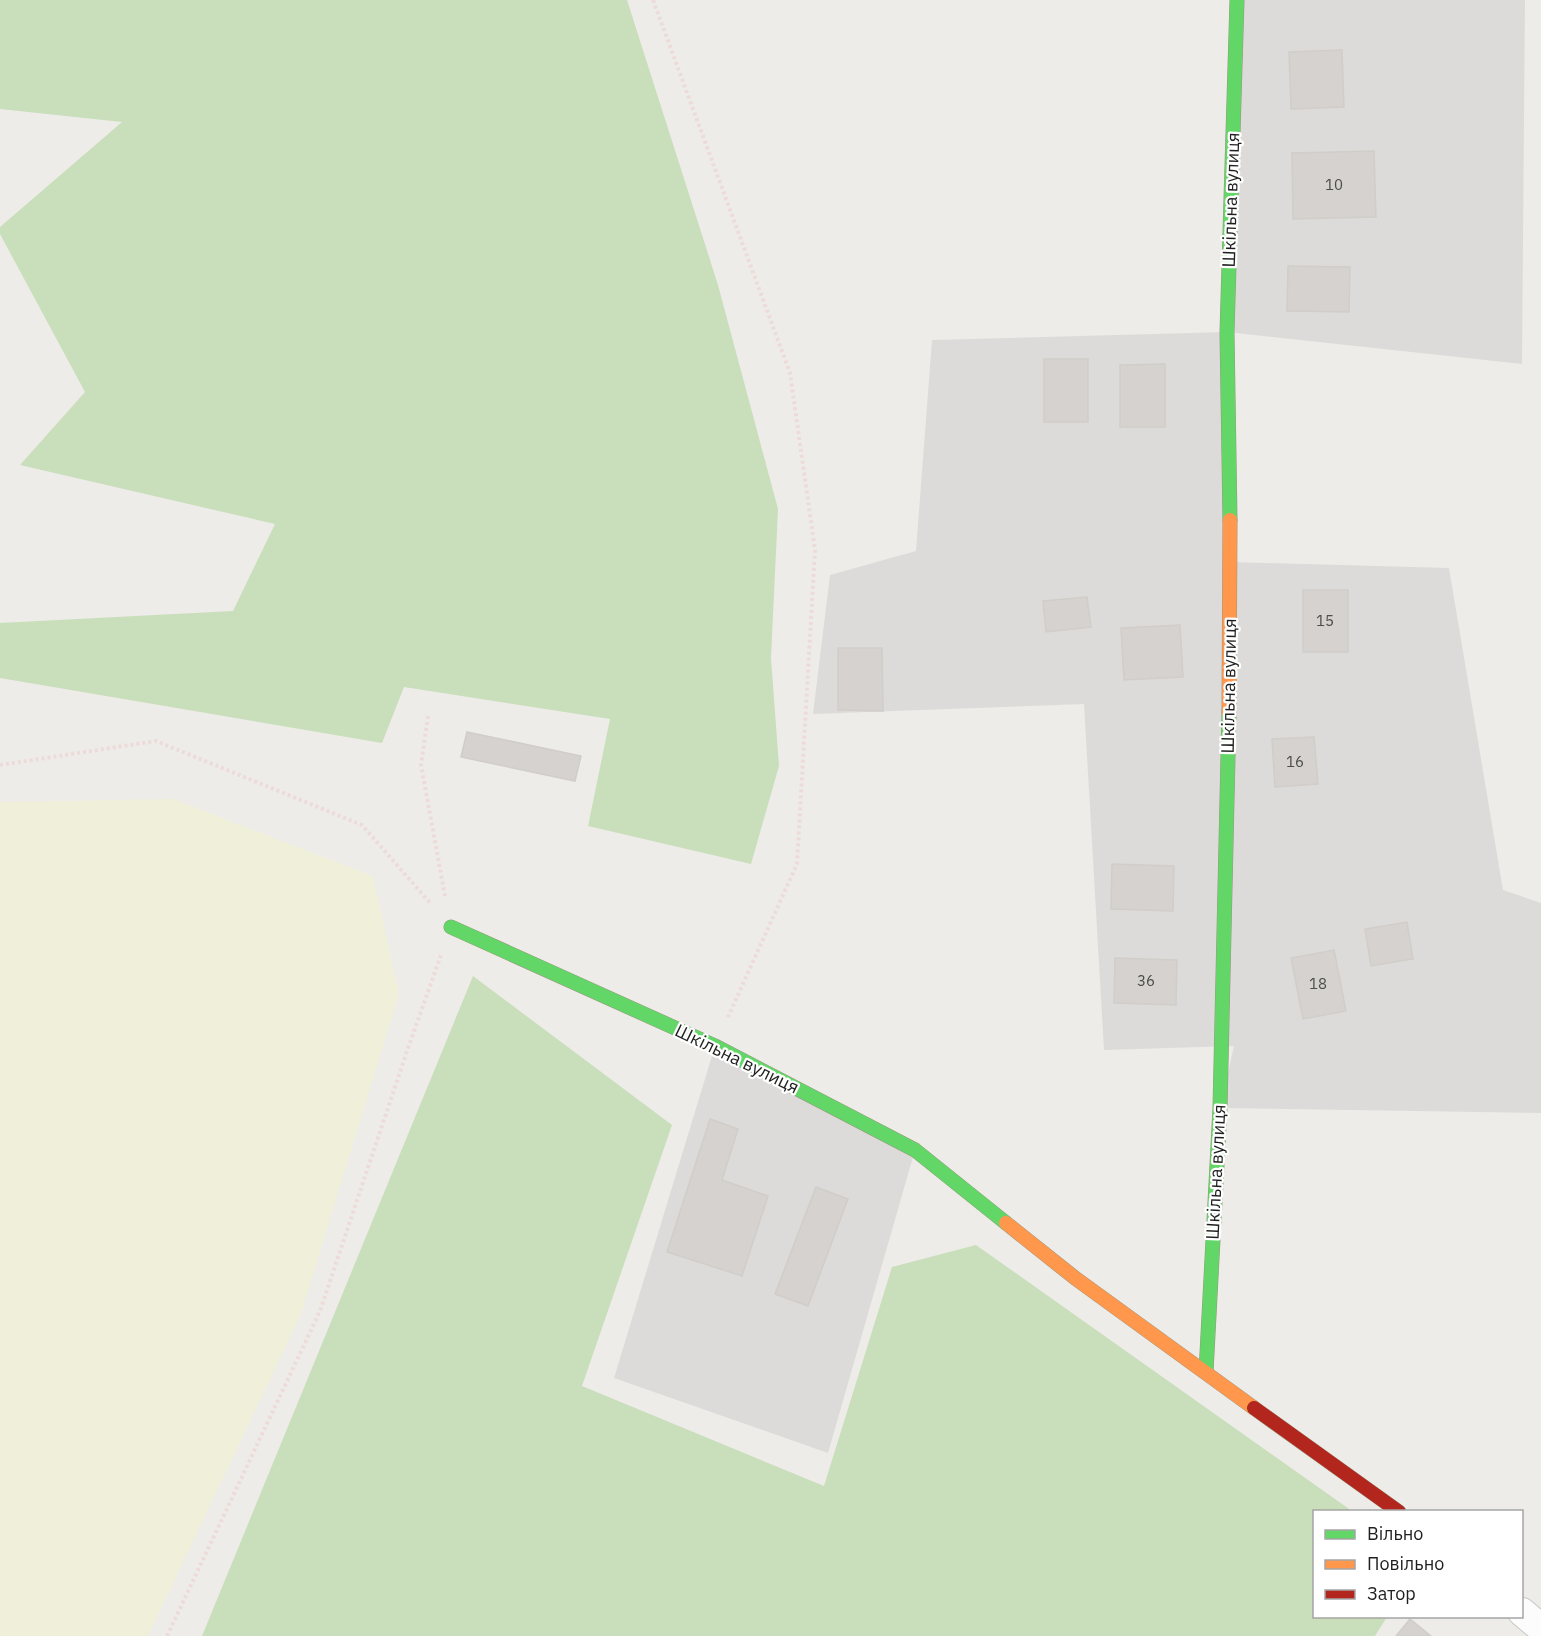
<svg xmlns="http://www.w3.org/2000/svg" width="1541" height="1636" font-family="'IBM Plex Sans',sans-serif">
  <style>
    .residential { fill: #dddbd9 }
    .farmland { fill: #efefda }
    .forest { fill: #c9debb }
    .building { fill: #d5d2cf; stroke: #d1cdc9; stroke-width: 1.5 }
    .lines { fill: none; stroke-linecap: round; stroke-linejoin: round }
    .street-casing { stroke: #c6c6c4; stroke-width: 30 }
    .fast-casing { stroke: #98987f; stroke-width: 15 }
    .slow-casing { stroke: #98987f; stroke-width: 15 }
    .jam-casing { stroke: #98987f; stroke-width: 15 }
    .path { stroke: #ecdbd9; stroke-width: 4; stroke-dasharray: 3 3; stroke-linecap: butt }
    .street { stroke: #fcfcfc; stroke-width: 28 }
    .fast { stroke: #63d668; stroke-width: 14 }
    .slow { stroke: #ff974d; stroke-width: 14 }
    .jam { stroke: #b3261e; stroke-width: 14 }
    .labels { text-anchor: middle; stroke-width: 4.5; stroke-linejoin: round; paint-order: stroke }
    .number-label { font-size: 15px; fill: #4c4c4b }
    .street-label { font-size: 18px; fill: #1f1f1f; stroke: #fff }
  </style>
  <rect width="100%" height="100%" fill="#eeece8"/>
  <!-- residential -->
  <path class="residential" d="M 1237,0 L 1525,0 L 1522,364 L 1227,332 L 1231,562 L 1449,568 L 1503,890 L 1541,903 L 1541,1113 L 1220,1108 L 1234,1046 L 1104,1050 L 1084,704 L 813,714 L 830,575 L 916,551 L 932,340 L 1227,332 Z
    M 715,1046 L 915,1150 L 828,1453 L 614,1378 Z"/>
  <!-- farmland -->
  <path class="farmland" d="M 173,799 L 373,876 L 399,994 L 301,1314 L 148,1636 L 0,1636 L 0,802 Z"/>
  <!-- forest -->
  <path class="forest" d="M 0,0 L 627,0 L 718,285 L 778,509 L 771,658 L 779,766 L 751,864 L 588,826 L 610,719 L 404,687 L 382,743 L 0,678 L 0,623 L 233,611 L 275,524 L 20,465 L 85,392 L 0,234 L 0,227 L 122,122 L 0,109 Z
    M 473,976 L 672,1125 L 582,1386 L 824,1486 L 892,1267 L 976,1245 L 1352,1511 L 1314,1512 L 1314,1616 L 1387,1617 L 1375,1636 L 202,1636 Z"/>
  <!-- building -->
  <path class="building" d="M 1342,50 L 1344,107 L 1291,109 L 1289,52 Z
    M 1374,151 L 1376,217 L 1293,219 L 1292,153 Z
    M 1288,266 L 1350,267 L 1349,312 L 1287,311 Z
    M 1044,359 L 1088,359 L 1088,422 L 1044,422 Z
    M 1165,364 L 1165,427 L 1120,427 L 1120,365 Z
    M 1303,590 L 1348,590 L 1348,652 L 1303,652 Z
    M 1087,597 L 1091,627 L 1046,632 L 1043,601 Z
    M 1180,625 L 1183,677 L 1124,680 L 1121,628 Z
    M 838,648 L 882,648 L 883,711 L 838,710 Z
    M 467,732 L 581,756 L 575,781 L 461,757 Z
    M 1314,737 L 1318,784 L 1275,787 L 1272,739 Z
    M 1112,864 L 1174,866 L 1173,911 L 1111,909 Z
    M 1407,922 L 1413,959 L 1371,966 L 1365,929 Z
    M 1334,950 L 1346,1011 L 1303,1019 L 1291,958 Z
    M 1115,958 L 1177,960 L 1176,1005 L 1114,1003 Z
    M 710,1119 L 738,1129 L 722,1180 L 768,1196 L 742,1276 L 667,1252 Z
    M 816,1187 L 848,1199 L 808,1306 L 775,1294 Z
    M 1410,1619 L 1431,1636 L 1396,1636 Z"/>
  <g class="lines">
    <defs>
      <path id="street" d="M 1522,1612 L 1541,1628"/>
      <path id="fast" d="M 1230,520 L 1227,332 L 1237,0
        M 451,927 L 715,1046 L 915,1150 L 1006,1223
        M 1206,1372 L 1220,1108 L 1229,712"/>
      <path id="slow" d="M 1229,712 L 1230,520
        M 1006,1223 L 1075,1278 L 1254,1408"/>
      <path id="jam" d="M 1254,1408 L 1399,1512"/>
    </defs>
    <!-- street casing -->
    <use href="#street" class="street-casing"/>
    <!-- fast casing -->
    <use href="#fast" class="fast-casing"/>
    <!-- slow casing -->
    <use href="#slow" class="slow-casing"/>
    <!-- jam casing -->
    <use href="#jam" class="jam-casing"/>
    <!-- path -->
    <path class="path" d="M 653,0 L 790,373 L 815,550 L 797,864 L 728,1017
      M 428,716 L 421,765 L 445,896
      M 0,765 L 156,741 L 362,825 L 431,904
      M 167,1636 L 320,1311 L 407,1051 L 441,955"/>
    <!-- street -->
    <use href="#street" class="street"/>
    <!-- fast -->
    <use href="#fast" class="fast"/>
    <!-- slow -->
    <use href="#slow" class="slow"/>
    <!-- jam -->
    <use href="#jam" class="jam"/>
  </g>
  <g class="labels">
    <!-- number labels -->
    <g class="number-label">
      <text x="1334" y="190">10</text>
      <text x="1325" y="626">15</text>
      <text x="1295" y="767">16</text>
      <text x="1146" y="986">36</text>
      <text x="1318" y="989">18</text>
    </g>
    <!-- street labels -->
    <g class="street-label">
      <text transform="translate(1231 200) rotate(-88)" y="6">Шкільна вулиця</text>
      <text transform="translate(1229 686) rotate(-89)" y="6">Шкільна вулиця</text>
      <text transform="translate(737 1059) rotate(26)" y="6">Шкільна вулиця</text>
      <text transform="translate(1216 1172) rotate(-87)" y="6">Шкільна вулиця</text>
    </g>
  </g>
  <!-- legend -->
  <rect x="1313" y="1510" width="210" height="108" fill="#ffffff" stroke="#a5a5a5" stroke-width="1.5"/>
  <rect x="1325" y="1530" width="30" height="9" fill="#63d668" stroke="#a5a5a5" stroke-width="1.5"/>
  <text x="1367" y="1540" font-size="18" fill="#1f1f1f">Вільно</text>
  <rect x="1325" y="1560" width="30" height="9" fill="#ff974d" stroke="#a5a5a5" stroke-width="1.5"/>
  <text x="1367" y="1570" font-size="18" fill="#1f1f1f">Повільно</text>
  <rect x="1325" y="1590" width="30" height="9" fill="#b3261e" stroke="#a5a5a5" stroke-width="1.5"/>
  <text x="1367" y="1600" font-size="18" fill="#1f1f1f">Затор</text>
</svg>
